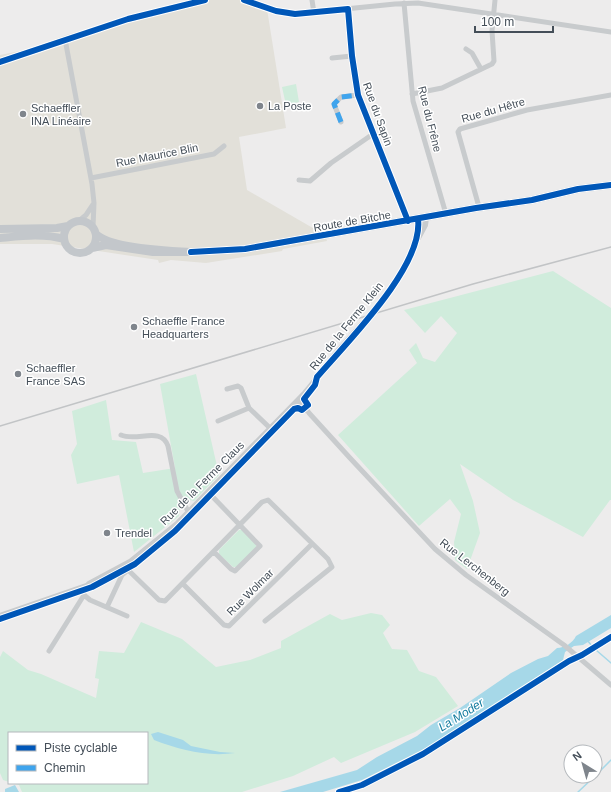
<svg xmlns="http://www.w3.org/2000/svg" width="611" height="792" font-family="Arial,sans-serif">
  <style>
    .commercial { fill: #e2e0d9 }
    .green { fill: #d0ecdc }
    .water { fill: #a6d8e8 }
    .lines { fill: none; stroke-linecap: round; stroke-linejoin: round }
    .stream { stroke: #a6d8e8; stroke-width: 1.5 }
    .minor { stroke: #c8cbcd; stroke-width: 5 }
    .tertiary { stroke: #c8cbcd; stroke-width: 6 }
    .primary { stroke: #c3c7cb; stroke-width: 8 }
    .rail { stroke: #c2c4c6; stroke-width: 1.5 }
    .quiet { stroke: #3fa4ed; stroke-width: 5; stroke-dasharray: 10 5; stroke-linecap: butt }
    .cycleway-casing { stroke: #fff; stroke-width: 8 }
    .cycleway { stroke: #0057b8; stroke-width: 6 }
    .poi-dot { fill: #7f858c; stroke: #fff; stroke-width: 1.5 }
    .labels { text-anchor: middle; stroke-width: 3; stroke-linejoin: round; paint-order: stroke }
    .poi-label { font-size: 11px; fill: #444e58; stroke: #fff; text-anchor: start }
    .street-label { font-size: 11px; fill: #444e58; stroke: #fff }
    .water-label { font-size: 12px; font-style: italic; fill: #117b9e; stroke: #fff }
  </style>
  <rect width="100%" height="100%" fill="#edecec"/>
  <!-- commercial -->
  <path class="commercial" d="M 192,0 L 246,0 L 267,9 L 286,128 L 239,137 L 247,190 L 325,235 L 327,241 L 283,249 L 282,251 L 206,263 L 171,260 L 159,263 L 158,260 L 52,244 L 0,244 L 0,55 L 30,49 L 66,35 Z"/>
  <!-- green -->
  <path class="green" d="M 296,84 L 299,102 L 286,105 L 282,87 Z
    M 553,271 L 611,308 L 611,500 L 610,500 L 583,537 L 513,500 L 460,464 L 473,501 L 480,533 L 467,569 L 455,560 L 454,542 L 461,514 L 450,499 L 419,526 L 338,435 L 417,363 L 409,350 L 416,343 L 423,358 L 435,362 L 457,333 L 441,316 L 425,333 L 404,310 Z
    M 196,374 L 219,475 L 194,501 L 186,499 L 180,504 L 179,516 L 134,552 L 119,475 L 77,484 L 71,455 L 77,444 L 72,411 L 106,400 L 112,440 L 136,442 L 143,473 L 175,468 L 160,384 Z
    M 239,530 L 242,530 L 256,544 L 256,548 L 237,567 L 233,567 L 219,554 L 219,550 Z
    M 371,613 L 382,615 L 390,625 L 383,633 L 392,649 L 407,650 L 419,671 L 436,677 L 458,706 L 415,732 L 341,763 L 334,757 L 293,776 L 242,792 L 22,792 L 19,785 L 12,783 L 147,783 L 147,733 L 9,733 L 9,782 L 3,780 L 0,773 L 0,657 L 3,651 L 28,670 L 41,674 L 96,698 L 99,679 L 95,678 L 99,651 L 124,653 L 141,622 L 182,639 L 216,667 L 250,660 L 281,648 L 281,641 L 330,614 L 342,620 Z"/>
  <!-- water -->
  <path class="water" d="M 611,615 L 611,628 L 583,645 L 574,646 L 565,652 L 563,660 L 432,745 L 362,780 L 323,792 L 280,792 L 357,770 L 377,757 L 417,736 L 431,725 L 460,708 L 511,673 L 538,659 L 548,656 L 557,648 C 564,648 573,643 576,636 Z
    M 158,732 L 183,740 L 191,746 L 220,752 L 235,753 C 207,757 180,750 154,740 L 151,734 Z
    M 15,785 L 19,792 L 5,792 L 5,789 Z"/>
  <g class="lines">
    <!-- stream -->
    <path class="stream" d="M 587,640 L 592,646
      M 596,650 L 611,663
      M 595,776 L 611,760
      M 578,792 L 595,776"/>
    <!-- minor -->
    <path class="minor" d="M 244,0 L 276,11 L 295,14 L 395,4 L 418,3 L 611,32
      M 312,0 L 314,13
      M 404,3 L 413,101 L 446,214
      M 348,9 L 352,56 L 358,95 L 408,221
      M 65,39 L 92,184 L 94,203
      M 466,49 L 472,53 L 481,69
      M 332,58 L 352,56
      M 0,62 L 128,19 L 205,0
      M 412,94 L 442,88 L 492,64 L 494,61 L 492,31 L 495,0
      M 341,122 L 334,104 L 341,97 L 358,95
      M 91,178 L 214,154 L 224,146
      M 299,180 L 310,181 L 331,163 L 373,134
      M 479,207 L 458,132 L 460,129 L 527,110 L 611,95
      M 80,220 L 86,215 L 94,203 L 93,227
      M 227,389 L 238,386 L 241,388 L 249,408 L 270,428
      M 300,399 L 309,413 L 350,458 L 435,549 L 466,575 L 564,645 L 611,685
      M 296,403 L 307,411
      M 218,421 L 249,408
      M 121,435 C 137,442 161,426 168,446 L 177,491 L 189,513
      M 209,493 L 260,546 L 235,571 L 231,569 L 214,552
      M 124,566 L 159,600 L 165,601 L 262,502 L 268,500 L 328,559 L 332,567 L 265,621
      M 183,584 L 224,625 L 229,626 L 312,544
      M 84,595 L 90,600 L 127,616
      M 107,607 L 122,575 L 128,570
      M 49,651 L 84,595 L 84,587"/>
    <!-- tertiary -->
    <path class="tertiary" d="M 418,238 L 425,225 L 426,218
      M 89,584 L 130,562 L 177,524 L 305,393 C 317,379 327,364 339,350 C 366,319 423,262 418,219
      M 0,616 L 92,584"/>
    <!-- primary -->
    <path class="primary" d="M64 237a16 16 0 1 1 32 0a16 16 0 1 1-32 0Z
      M 0,229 L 57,228 L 68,226
      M 0,238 C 21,236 43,233 64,239
      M 92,248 L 106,245 L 153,252 L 191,252 C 170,251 110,248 96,234
      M 191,252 L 245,249 L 476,208 L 532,200 L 578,189 L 611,185"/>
    <!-- rail -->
    <path class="rail" d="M 0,426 L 473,284 L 611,247"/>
    <!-- quiet -->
    <path class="quiet" d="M 341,122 L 334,104 L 341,97 L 358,95"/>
    <defs>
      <path id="cycleway" d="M 244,0 L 276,11 L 295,14 L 348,9 L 352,56 L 358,95 L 408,221
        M 0,62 L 128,19 L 205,0
        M 191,252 L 245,249 L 476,208 L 532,200 L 578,189 L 611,185
        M 0,619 L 92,587 L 135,564 L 175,531 L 294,409 L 298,408 L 302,410 L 308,405 L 304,399 L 315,385 L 317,377 C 347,342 424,266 418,219
        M 339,792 L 362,785 L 423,754 L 569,661 L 582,655 L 611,637"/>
    </defs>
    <!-- cycleway casing -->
    <use href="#cycleway" class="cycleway-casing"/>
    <!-- cycleway -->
    <use href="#cycleway" class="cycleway"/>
  </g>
  <!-- markers -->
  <g class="poi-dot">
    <circle cx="260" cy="106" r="4"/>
    <circle cx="23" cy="114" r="4"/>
    <circle cx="134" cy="327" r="4"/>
    <circle cx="18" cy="374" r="4"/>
    <circle cx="107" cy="533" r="4"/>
  </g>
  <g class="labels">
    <!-- poi labels -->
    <g class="poi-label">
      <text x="268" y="110">La Poste</text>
      <text x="31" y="112">Schaeffler<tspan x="31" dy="13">INA Linéaire</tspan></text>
      <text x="142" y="325">Schaeffle France<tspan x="142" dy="13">Headquarters</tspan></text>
      <text x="26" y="372">Schaeffler<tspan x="26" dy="13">France SAS</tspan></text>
      <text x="115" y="537">Trendel</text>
    </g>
    <!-- street labels -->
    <g class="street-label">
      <text transform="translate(493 110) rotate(-16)" y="4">Rue du Hêtre</text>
      <text transform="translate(378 114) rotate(70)" y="4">Rue du Sapin</text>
      <text transform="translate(430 119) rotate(76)" y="4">Rue du Frêne</text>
      <text transform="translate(157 155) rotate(-11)" y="4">Rue Maurice Blin</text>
      <text transform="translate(352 221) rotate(-10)" y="4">Route de Bitche</text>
      <text transform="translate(346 326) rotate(-51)" y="4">Rue de la Ferme Klein</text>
      <text transform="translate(202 483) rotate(-45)" y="4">Rue de la Ferme Claus</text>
      <text transform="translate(475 567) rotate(38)" y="4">Rue Lerchenberg</text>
      <text transform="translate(250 592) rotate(-45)" y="4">Rue Wolmar</text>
    </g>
    <!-- water labels -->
    <g class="water-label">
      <text transform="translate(461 715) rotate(-32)" y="4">La Moder</text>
    </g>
  </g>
  <!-- legend -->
  <rect x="8" y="732" width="140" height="52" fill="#ffffff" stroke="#b4b8bc"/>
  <rect x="16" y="745" width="20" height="6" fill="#0057b8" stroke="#b4b8bc"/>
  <text x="44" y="752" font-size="12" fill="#444e58">Piste cyclable</text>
  <rect x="16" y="765" width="20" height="6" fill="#3fa4ed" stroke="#b4b8bc"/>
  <text x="44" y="772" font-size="12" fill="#444e58">Chemin</text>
  <!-- north arrow -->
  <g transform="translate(583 764) rotate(323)"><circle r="19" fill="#ffffff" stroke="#b4b8bc"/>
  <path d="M0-3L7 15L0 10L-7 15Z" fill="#7f858c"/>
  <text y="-6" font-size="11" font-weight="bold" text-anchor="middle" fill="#444e58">N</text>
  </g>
  <!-- scale -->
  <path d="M475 26v6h78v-6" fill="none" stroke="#444e58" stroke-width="2"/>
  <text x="481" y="26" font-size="12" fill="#444e58" stroke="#ffffff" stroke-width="3" paint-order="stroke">100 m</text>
</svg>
